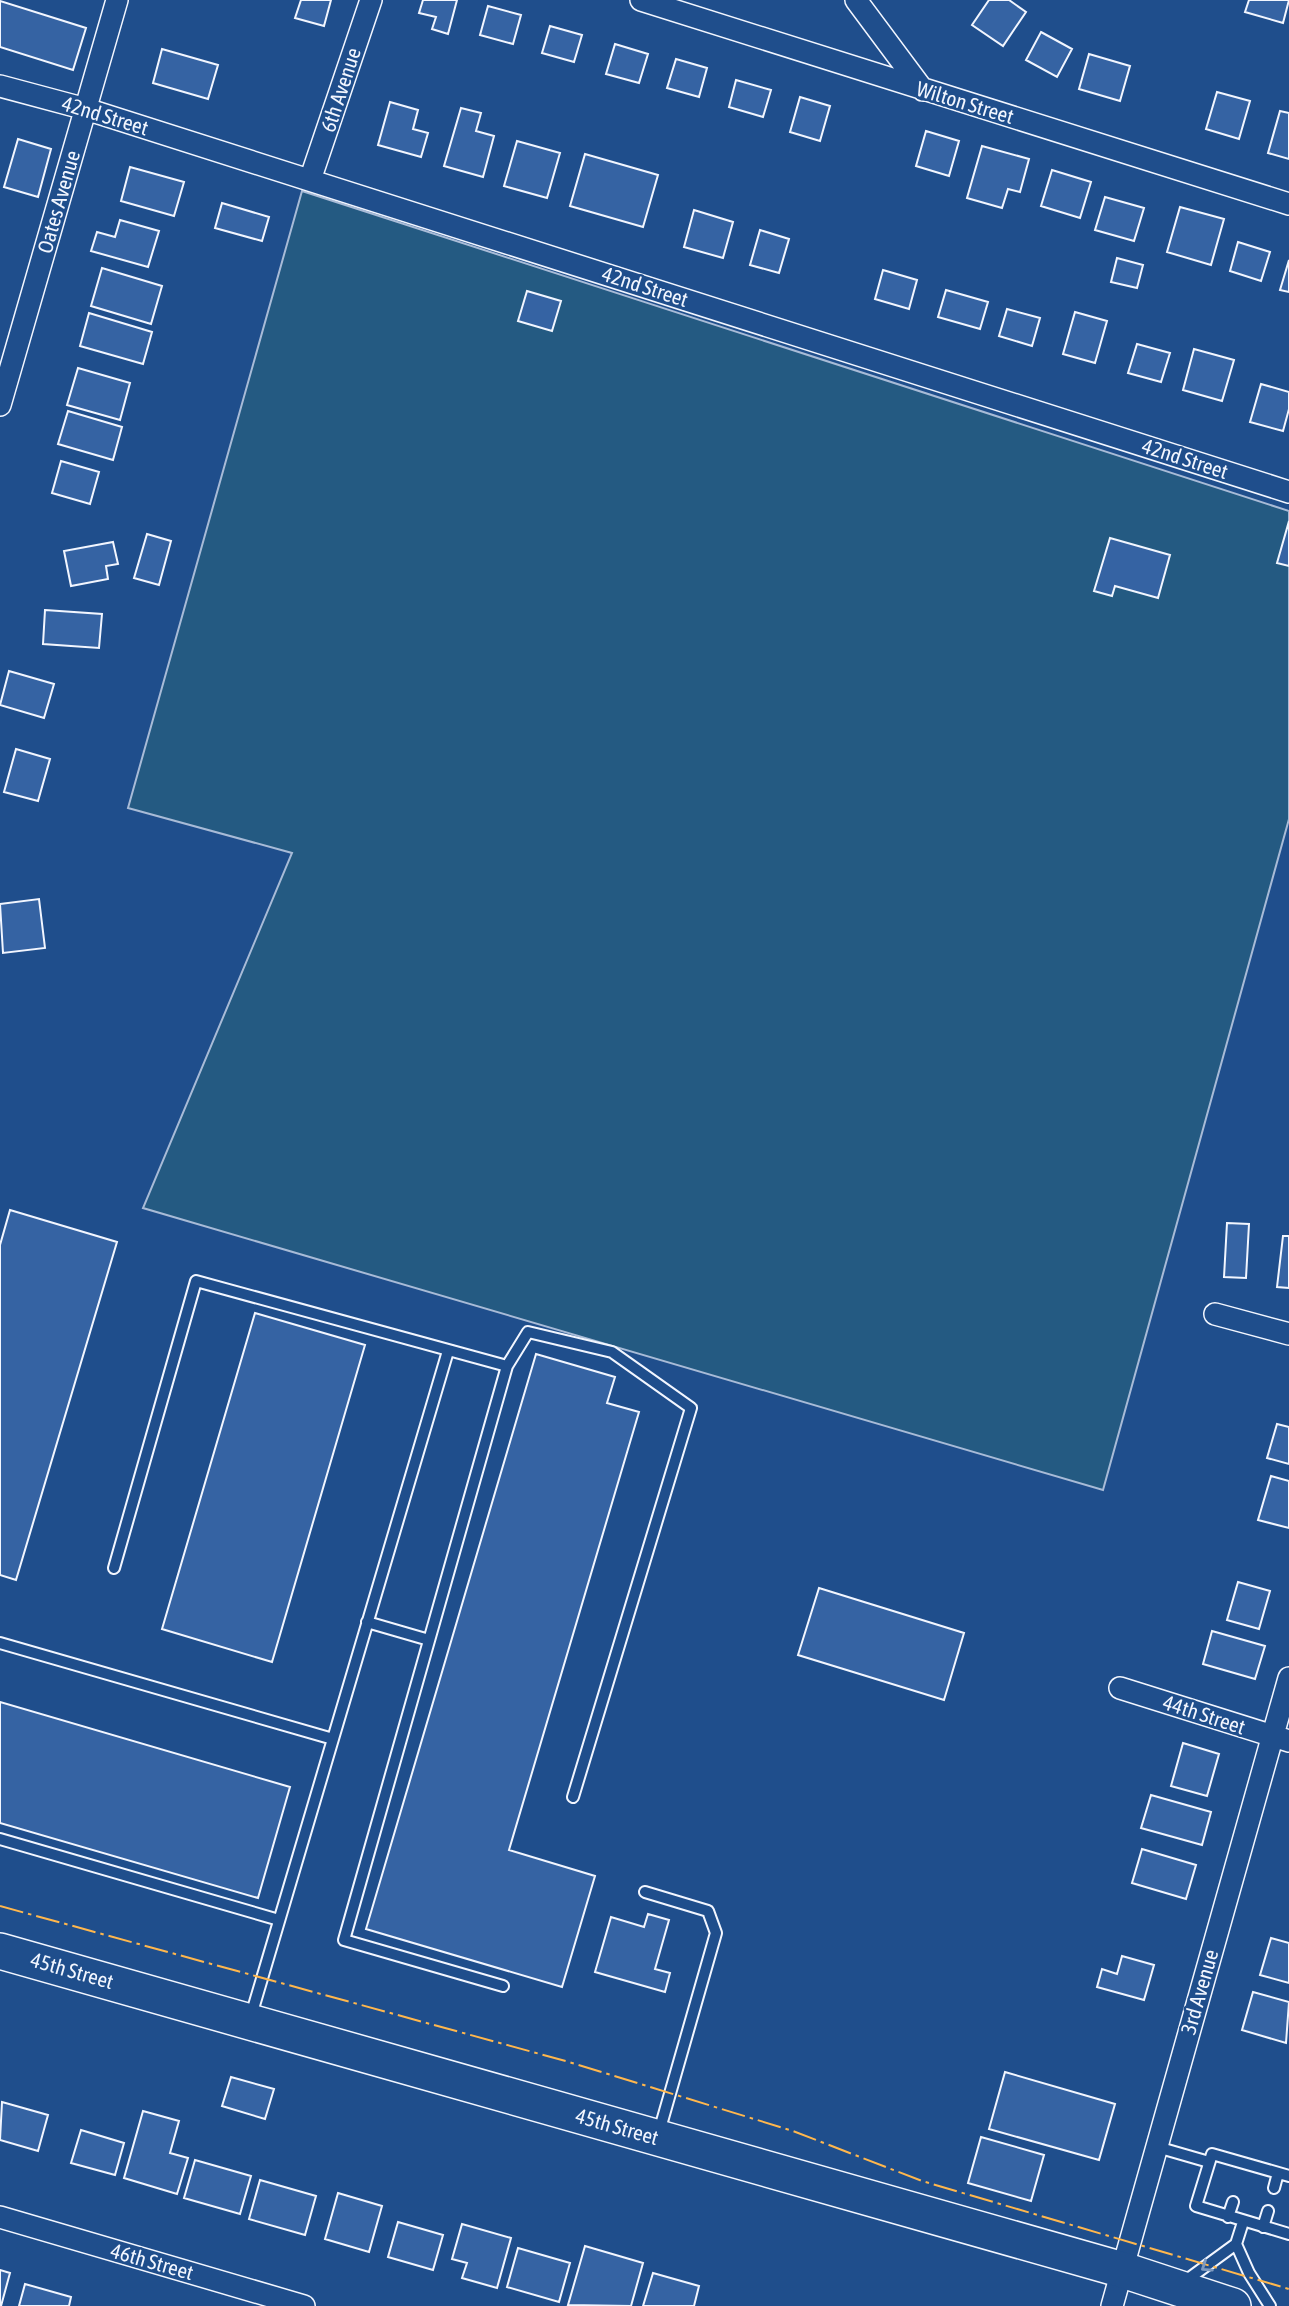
<svg xmlns="http://www.w3.org/2000/svg" width="1289" height="2306" font-family="'Asap Condensed',sans-serif">
  <style>
    .green { fill: #245a82; stroke: #a8bbd7; stroke-width: 2 }
    .building { fill: #3563a3; stroke: #f2f6ff; stroke-width: 2 }
    .lines { fill: none; stroke-linecap: round; stroke-linejoin: round }
    .lane-casing { stroke: #f2f6ff; stroke-width: 14 }
    .street-casing { stroke: #f2f6ff; stroke-width: 24 }
    .primary-casing { stroke: #f2f6ff; stroke-width: 38 }
    .lane { stroke: #1f4e8c; stroke-width: 10 }
    .street { stroke: #1f4e8c; stroke-width: 21 }
    .primary { stroke: #1f4e8c; stroke-width: 35 }
    .power { stroke: #ffb74d; stroke-width: 2; stroke-dasharray: 24 5 3.5 5; stroke-linecap: butt }
    .oneway { stroke: #7e9ac0 }
    .labels { text-anchor: middle; stroke-width: 5; stroke-linejoin: round; paint-order: stroke }
    .street-label { font-size: 21px; fill: #f2f6ff; stroke: #1f4e8c }
  </style>
  <rect width="100%" height="100%" fill="#1f4e8c"/>
  <!-- green -->
  <path class="green" d="M 302,191 L 1289,511 L 1289,819 L 1103,1490 L 143,1208 L 292,853 L 128,808 Z"/>
  <!-- building -->
  <path class="building" d="M 301,0 L 331,0 L 324,26 L 295,18 Z
    M 423,0 L 457,0 L 448,34 L 432,29 L 436,17 L 419,13 Z
    M 989,0 L 1009,0 L 1026,12 L 1003,46 L 972,25 Z
    M 1249,0 L 1289,0 L 1283,23 L 1245,12 Z
    M 0,1 L 86,28 L 73,70 L 0,47 Z
    M 488,6 L 521,15 L 513,44 L 480,35 Z
    M 550,26 L 582,35 L 574,62 L 542,53 Z
    M 1041,32 L 1072,49 L 1057,77 L 1026,60 Z
    M 615,44 L 648,54 L 639,83 L 606,74 Z
    M 162,49 L 218,65 L 208,99 L 153,83 Z
    M 1089,54 L 1130,66 L 1120,101 L 1079,89 Z
    M 676,59 L 707,68 L 699,97 L 667,88 Z
    M 736,80 L 771,90 L 763,117 L 729,107 Z
    M 1217,92 L 1250,101 L 1239,139 L 1206,129 Z
    M 800,97 L 830,106 L 820,141 L 790,132 Z
    M 390,102 L 418,110 L 413,129 L 428,133 L 421,157 L 378,145 Z
    M 461,108 L 481,113 L 476,131 L 494,136 L 483,177 L 444,166 Z
    M 1280,111 L 1289,113 L 1289,159 L 1268,153 Z
    M 926,131 L 959,141 L 949,176 L 916,166 Z
    M 18,139 L 51,149 L 38,197 L 4,187 Z
    M 517,141 L 560,153 L 547,198 L 504,186 Z
    M 982,146 L 1029,159 L 1020,192 L 1008,189 L 1002,208 L 967,198 Z
    M 585,154 L 658,175 L 643,227 L 570,206 Z
    M 130,167 L 184,182 L 174,216 L 121,201 Z
    M 1052,170 L 1091,182 L 1080,218 L 1041,206 Z
    M 1105,197 L 1144,208 L 1134,241 L 1095,230 Z
    M 222,203 L 269,217 L 262,241 L 215,228 Z
    M 1180,207 L 1224,219 L 1211,265 L 1167,252 Z
    M 694,210 L 733,222 L 723,258 L 684,247 Z
    M 120,220 L 159,231 L 148,267 L 91,251 L 97,232 L 115,237 Z
    M 760,230 L 789,239 L 779,273 L 750,265 Z
    M 1238,242 L 1270,252 L 1261,281 L 1230,271 Z
    M 1117,258 L 1143,265 L 1137,288 L 1111,282 Z
    M 1289,260 L 1289,292 L 1280,290 Z
    M 102,268 L 162,286 L 151,324 L 91,306 Z
    M 883,270 L 917,280 L 909,309 L 875,299 Z
    M 946,290 L 988,302 L 980,329 L 938,317 Z
    M 527,291 L 561,301 L 552,331 L 518,321 Z
    M 1007,309 L 1040,318 L 1032,346 L 999,336 Z
    M 1075,312 L 1107,321 L 1095,363 L 1063,354 Z
    M 89,313 L 152,332 L 143,364 L 80,346 Z
    M 1137,344 L 1170,353 L 1161,382 L 1128,373 Z
    M 1194,349 L 1234,360 L 1222,401 L 1183,390 Z
    M 78,368 L 130,383 L 120,420 L 67,405 Z
    M 1261,384 L 1289,392 L 1289,409 L 1283,431 L 1250,422 Z
    M 68,411 L 122,427 L 113,460 L 58,444 Z
    M 61,461 L 99,472 L 90,504 L 52,493 Z
    M 1289,521 L 1289,566 L 1277,563 Z
    M 147,534 L 171,541 L 159,585 L 134,578 Z
    M 1110,538 L 1170,555 L 1158,598 L 1115,586 L 1112,596 L 1094,591 Z
    M 113,542 L 118,564 L 106,566 L 108,579 L 71,586 L 64,551 Z
    M 45,610 L 102,614 L 99,648 L 43,644 Z
    M 9,671 L 54,684 L 44,718 L 0,705 Z
    M 16,749 L 50,759 L 38,801 L 4,792 Z
    M 39,899 L 45,948 L 3,953 L 0,904 Z
    M 10,1210 L 117,1242 L 16,1580 L 0,1575 L 0,1245 Z
    M 1227,1223 L 1249,1224 L 1246,1278 L 1224,1277 Z
    M 1283,1236 L 1289,1236 L 1289,1288 L 1277,1287 Z
    M 255,1313 L 365,1345 L 272,1662 L 162,1629 Z
    M 536,1354 L 615,1377 L 607,1403 L 639,1412 L 509,1850 L 595,1876 L 562,1987 L 366,1929 Z
    M 1277,1424 L 1289,1427 L 1289,1464 L 1267,1458 Z
    M 1271,1476 L 1289,1481 L 1289,1528 L 1258,1520 Z
    M 1238,1582 L 1270,1591 L 1259,1629 L 1227,1620 Z
    M 819,1588 L 964,1633 L 944,1700 L 798,1655 Z
    M 1212,1631 L 1265,1646 L 1255,1679 L 1203,1664 Z
    M 0,1702 L 290,1787 L 258,1898 L 0,1823 Z
    M 1183,1743 L 1219,1754 L 1207,1796 L 1171,1786 Z
    M 1151,1795 L 1211,1812 L 1202,1845 L 1141,1828 Z
    M 1142,1849 L 1196,1865 L 1186,1899 L 1132,1883 Z
    M 648,1914 L 669,1920 L 655,1969 L 670,1973 L 665,1992 L 595,1972 L 611,1917 L 644,1927 Z
    M 1271,1938 L 1289,1943 L 1289,1983 L 1260,1975 Z
    M 1122,1956 L 1154,1965 L 1144,2000 L 1097,1987 L 1102,1969 L 1117,1974 Z
    M 1253,1992 L 1289,2002 L 1286,2043 L 1242,2030 Z
    M 1005,2072 L 1115,2104 L 1099,2160 L 989,2129 Z
    M 231,2077 L 274,2089 L 265,2119 L 222,2106 Z
    M 2,2102 L 48,2115 L 38,2151 L 0,2140 Z
    M 143,2111 L 179,2121 L 170,2153 L 188,2158 L 177,2194 L 124,2178 Z
    M 81,2130 L 124,2143 L 115,2175 L 71,2163 Z
    M 981,2137 L 1044,2155 L 1031,2201 L 968,2183 Z
    M 195,2160 L 251,2176 L 240,2214 L 184,2198 Z
    M 260,2180 L 316,2196 L 305,2235 L 249,2219 Z
    M 338,2193 L 382,2206 L 369,2252 L 325,2239 Z
    M 398,2222 L 443,2235 L 433,2270 L 388,2257 Z
    M 462,2224 L 511,2238 L 497,2288 L 462,2278 L 467,2263 L 452,2259 Z
    M 585,2246 L 643,2263 L 631,2306 L 568,2305 Z
    M 518,2248 L 570,2263 L 559,2302 L 507,2287 Z
    M 0,2270 L 10,2273 L 1,2306 L 0,2306 Z
    M 653,2273 L 699,2286 L 694,2306 L 643,2306 Z
    M 25,2284 L 71,2297 L 69,2306 L 19,2306 Z"/>
  <g class="lines">
    <defs>
      <path id="lane" d="M 507,1366 L 528,1332 L 612,1352 L 691,1408 L 573,1797
        M 114,1568 L 196,1281 L 507,1366 L 344,1940 L 503,1986
        M 367,1622 L 429,1640
        M 0,1643 L 333,1739
        M 0,1839 L 279,1920
        M 645,1892 L 708,1911 L 716,1933 L 659,2132
        M 250,2019 L 448,1351
        M 1157,2147 L 1209,2162
        M 1289,2176 L 1212,2154 L 1196,2206 L 1289,2234
        M 1274,2188 L 1278,2173
        M 1228,2217 L 1233,2202
        M 1263,2227 L 1268,2211
        M 1236,2244 L 1249,2273 L 1270,2306
        M 1184,2282 L 1236,2244 L 1243,2222"/>
      <path id="street" d="M 641,0 L 1289,204
        M 856,0 L 923,90
        M 0,86 L 86,109 L 1289,492
        M 310,180 L 371,0
        M 0,405 L 117,0
        M 1215,1314 L 1289,1334
        M 1120,1688 L 1289,1741
        M 0,2217 L 304,2306
        M 1112,2306 L 1289,1678"/>
      <path id="primary" d="M 0,1951 L 1123,2270 L 1233,2306"/>
    </defs>
    <!-- lane casing -->
    <use href="#lane" class="lane-casing"/>
    <!-- street casing -->
    <use href="#street" class="street-casing"/>
    <!-- primary casing -->
    <use href="#primary" class="primary-casing"/>
    <!-- lane -->
    <use href="#lane" class="lane"/>
    <!-- street -->
    <use href="#street" class="street"/>
    <!-- primary -->
    <use href="#primary" class="primary"/>
    <!-- power -->
    <path class="power" d="M 0,1906 L 569,2062 L 793,2131 L 922,2181 L 1289,2289"/>
  </g>
  <!-- one-way arrows -->
  <defs><path id="oneway-chevron" d="M-2-3.5L2.5 0L-2 3.5" fill="none" stroke-width="1.6" stroke-linecap="round" stroke-linejoin="round" transform="scale(1.75)"/></defs>
  <use class="oneway" href="#oneway-chevron" transform="translate(1206 2267) rotate(146)"/>
  <g class="labels">
    <!-- street labels -->
    <g class="street-label">
      <text transform="translate(341 90) rotate(-72)" y="7">6th Avenue</text>
      <text transform="translate(965 103) rotate(17)" y="7">Wilton Street</text>
      <text transform="translate(105 116) rotate(17)" y="7">42nd Street</text>
      <text transform="translate(59 202) rotate(-74)" y="7">Oates Avenue</text>
      <text transform="translate(645 287) rotate(18)" y="7">42nd Street</text>
      <text transform="translate(1185 459) rotate(18)" y="7">42nd Street</text>
      <text transform="translate(1204 1715) rotate(18)" y="7">44th Street</text>
      <text transform="translate(72 1971) rotate(16)" y="7">45th Street</text>
      <text transform="translate(1200 1992) rotate(-74)" y="7">3rd Avenue</text>
      <text transform="translate(617 2127) rotate(16)" y="7">45th Street</text>
      <text transform="translate(152 2262) rotate(16)" y="7">46th Street</text>
    </g>
  </g>
</svg>
